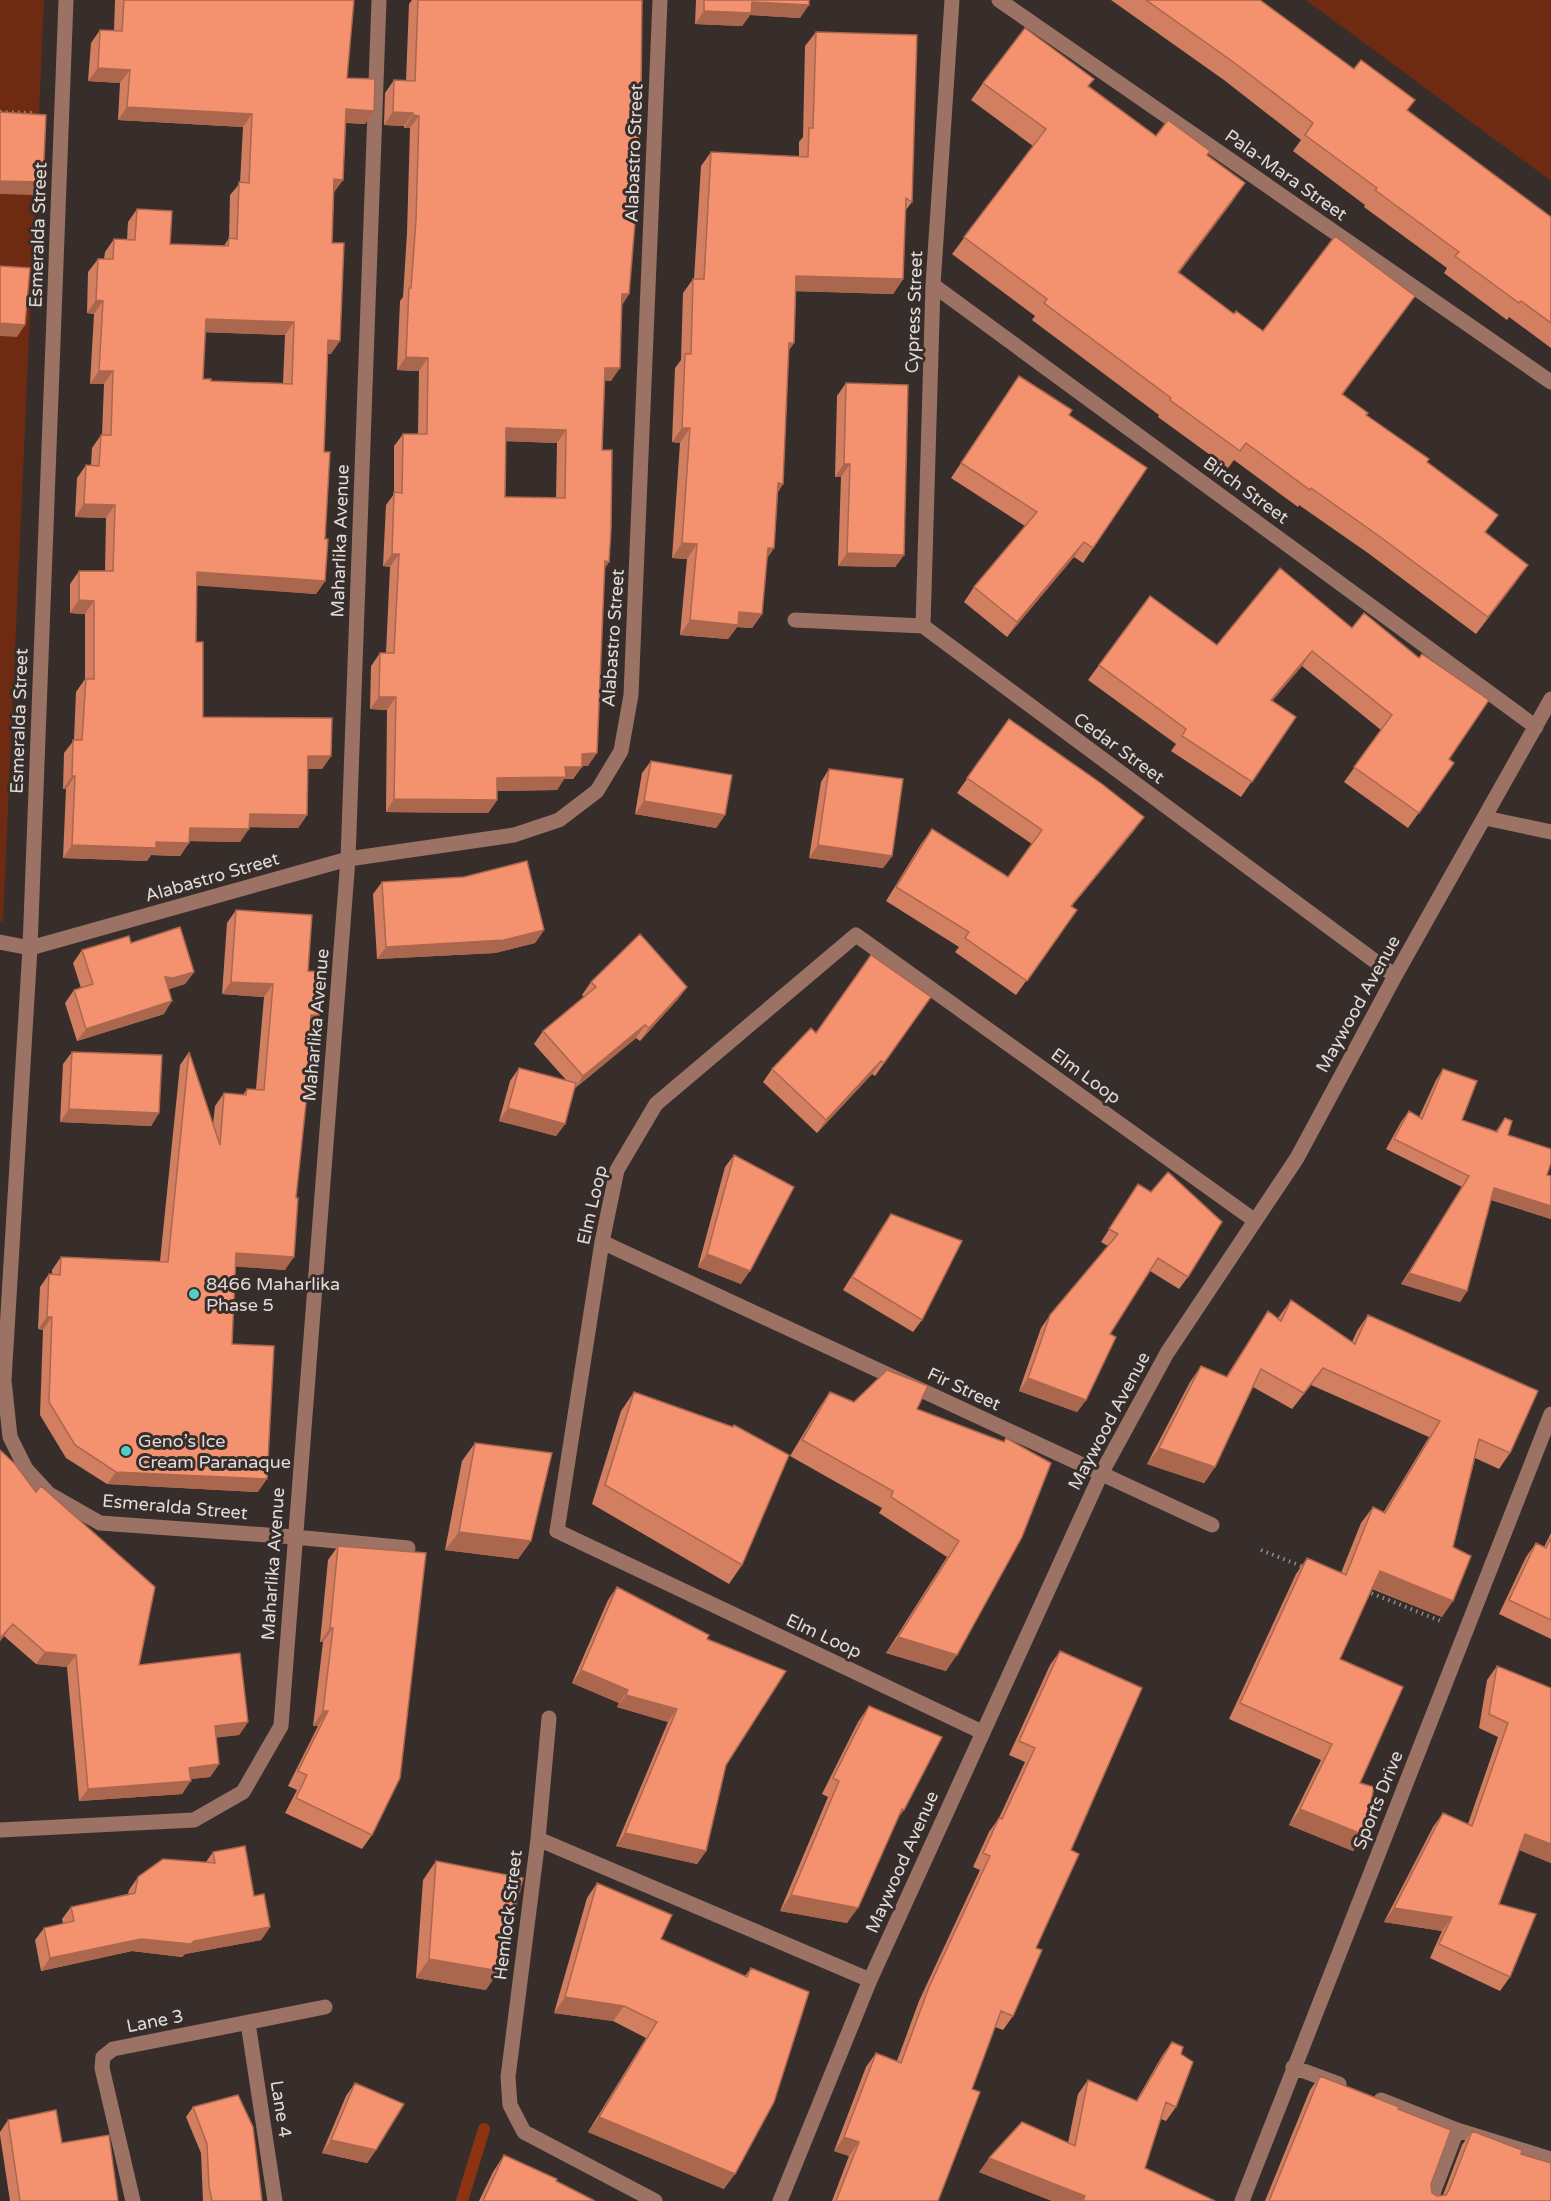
<svg xmlns="http://www.w3.org/2000/svg" width="1551" height="2201" font-family="'Varela Round',sans-serif">
  <style>
    .green { fill: #6e2b11 }
    .lines { fill: none; stroke-linecap: round; stroke-linejoin: round }
    .stream { stroke: #8c3411; stroke-width: 12 }
    .path { stroke: #928a88; stroke-width: 4; stroke-dasharray: 1.5 4.5; stroke-linecap: butt }
    .minor { stroke: #9c7264; stroke-width: 15 }
    .wall { fill: #d27e60; fill-rule: evenodd }
    .shaded-wall { fill: #ab664e }
    .building { fill: #f49270; stroke: #ab664e; stroke-width: 1.5; fill-rule: evenodd }
    .poi-dot { fill: #54cdc7; stroke: #372e2b; stroke-width: 2 }
    .labels { text-anchor: middle; stroke-width: 6; stroke-linejoin: round; paint-order: stroke }
    .street-label { font-size: 18px; fill: #e0dad8; stroke: #372e2b }
    .poi-label { font-size: 18px; fill: #e0dad8; stroke: #372e2b; text-anchor: start }
  </style>
  <rect width="100%" height="100%" fill="#372e2b"/>
  <!-- green -->
  <path class="green" d="M 0,0 L 44,0 L 3,921 L 0,921 Z
    M 1306,0 L 1551,0 L 1551,181 Z"/>
  <g class="lines">
    <!-- stream -->
    <path class="stream" d="M 462,2201 L 484,2129"/>
    <!-- path -->
    <path class="path" d="M 0,112 L 35,113
      M 1261,1550 L 1306,1568
      M 1366,1591 L 1443,1622"/>
    <!-- minor -->
    <path class="minor" d="M 66,0 L 30,948 L 4,1380 L 10,1437 L 26,1469 L 49,1494 L 100,1523 L 295,1537 L 408,1548
      M 999,0 L 1551,382
      M 933,285 L 1536,727
      M 795,620 L 923,626 L 1395,976
      M 923,626 L 933,285 L 952,0
      M 1485,818 L 1551,832
      M 0,942 L 30,948 L 348,859 L 514,835 L 559,820 L 597,791 L 621,751 L 631,695 L 660,0
      M 602,1242 L 1212,1525
      M 549,1718 L 538,1839 L 508,2077 L 510,2105 L 524,2132 L 655,2201
      M 982,1732 L 557,1531 L 602,1242 L 617,1170 L 656,1104 L 856,935 L 1254,1220
      M 0,1830 L 194,1820 L 243,1792 L 281,1726 L 348,859 L 379,0
      M 538,1839 L 870,1980
      M 248,2023 L 275,2201
      M 1293,2067 L 1339,2084
      M 1381,2100 L 1457,2130 L 1551,2159
      M 133,2201 L 102,2068 L 103,2057 L 113,2049 L 325,2007
      M 780,2201 L 870,1980 L 1101,1474 L 1167,1353 L 1297,1158 L 1395,976 L 1551,699
      M 1242,2201 L 1551,1414
      M 1430,2201 L 1457,2130"/>
  </g>
  <!-- wall -->
  <path class="wall" d="M 115,0 L 354,0 L 347,78 L 374,111 L 365,124 L 346,123 L 343,180 L 334,192 L 332,243 L 331,354 L 328,354 L 324,452 L 325,581 L 316,594 L 197,585 L 196,642 L 203,717 L 331,756 L 322,769 L 308,769 L 307,815 L 298,828 L 249,827 L 240,842 L 190,841 L 180,856 L 151,855 L 147,861 L 63,858 L 66,789 L 63,789 L 64,753 L 74,740 L 76,692 L 85,679 L 85,614 L 70,613 L 70,584 L 79,571 L 105,571 L 106,518 L 75,517 L 77,478 L 86,465 L 91,465 L 92,448 L 101,435 L 102,435 L 104,384 L 90,384 L 94,314 L 87,313 L 88,272 L 98,259 L 104,259 L 105,252 L 114,239 L 127,240 L 128,222 L 137,209 L 170,244 L 224,246 L 229,238 L 230,195 L 240,183 L 243,127 L 118,120 L 120,83 L 88,81 L 91,43 L 100,30 L 114,31 ZM 205,332 L 285,335 L 283,383 L 211,381 L 203,379 Z
    M 412,0 L 642,0 L 629,294 L 622,305 L 611,381 L 605,380 L 602,450 L 609,562 L 604,569 L 588,766 L 582,766 L 573,779 L 564,779 L 557,790 L 497,791 L 497,800 L 488,813 L 386,812 L 387,710 L 370,709 L 371,666 L 380,653 L 386,653 L 390,567 L 383,566 L 386,505 L 394,494 L 394,446 L 403,434 L 418,434 L 419,371 L 397,370 L 400,301 L 403,297 L 407,233 L 410,128 L 404,128 L 404,126 L 384,125 L 385,93 L 394,80 L 406,81 L 409,4 ZM 506,441 L 557,443 L 556,498 L 505,497 Z
    M 696,0 L 809,0 L 800,18 L 750,15 L 742,26 L 695,24 Z
    M 1111,0 L 1260,0 L 1551,217 L 1551,348 L 1509,317 L 1507,320 L 1444,273 L 1447,268 L 1364,207 L 1365,205 L 1293,151 L 1301,140 L 1224,80 Z
    M 816,32 L 912,202 L 905,211 L 903,279 L 893,294 L 796,291 L 794,343 L 789,350 L 783,484 L 778,492 L 774,548 L 767,558 L 762,614 L 752,628 L 737,627 L 728,639 L 680,635 L 687,559 L 672,558 L 680,443 L 672,442 L 675,368 L 681,360 L 683,293 L 693,279 L 694,279 L 701,166 L 711,152 L 799,157 L 799,142 L 803,137 L 805,46 Z
    M 983,83 L 1089,86 L 1156,136 L 1207,155 L 1245,183 L 1179,272 L 1234,314 L 1263,331 L 1415,296 L 1343,394 L 1366,415 L 1427,462 L 1486,532 L 1516,582 L 1476,634 L 1368,553 L 1299,505 L 1298,507 L 1234,460 L 1228,468 L 1158,417 L 1159,415 L 1032,320 L 1035,316 L 952,254 L 1033,146 L 971,100 Z
    M 1019,376 L 1069,415 L 1147,468 L 1083,563 L 1074,557 L 1007,637 L 964,602 L 974,587 L 1025,526 L 951,478 Z
    M 846,383 L 904,555 L 895,567 L 838,566 L 841,477 L 835,477 L 837,396 Z
    M 1280,568 L 1449,759 L 1454,763 L 1408,828 L 1344,782 L 1381,730 L 1302,666 L 1272,701 L 1296,717 L 1241,797 L 1171,751 L 1176,744 L 1088,680 L 1099,665 L 1217,645 Z
    M 1009,719 L 1144,817 L 1133,832 L 1072,906 L 1077,910 L 1016,995 L 955,952 L 959,947 L 886,901 L 921,844 L 932,829 L 1008,877 L 1032,844 L 957,793 Z
    M 651,761 L 725,815 L 716,828 L 635,814 L 642,773 Z
    M 829,769 L 892,856 L 883,868 L 809,858 L 821,782 Z
    M 382,882 L 544,930 L 535,943 L 495,953 L 377,959 L 373,894 Z
    M 236,910 L 308,971 L 310,1027 L 285,1270 L 235,1266 L 232,1344 L 258,1492 L 107,1484 L 66,1458 L 40,1415 L 43,1330 L 38,1329 L 40,1287 L 49,1274 L 52,1274 L 52,1270 L 61,1257 L 160,1261 L 180,1065 L 189,1052 L 213,1125 L 215,1106 L 224,1093 L 243,1095 L 247,1089 L 256,1089 L 264,997 L 222,994 L 227,923 Z
    M 131,943 L 194,972 L 185,984 L 168,989 L 164,1014 L 77,1041 L 65,1003 L 74,990 L 81,988 L 73,963 L 82,950 Z
    M 591,982 L 687,987 L 678,999 L 640,1041 L 636,1038 L 574,1089 L 565,1124 L 556,1136 L 499,1121 L 510,1081 L 519,1068 L 567,1081 L 534,1044 L 543,1031 L 584,997 L 582,995 Z
    M 931,997 L 875,1076 L 872,1074 L 817,1133 L 763,1082 L 772,1069 L 816,1033 Z
    M 72,1052 L 159,1113 L 151,1126 L 60,1122 L 63,1064 Z
    M 1443,1069 L 1462,1120 L 1496,1131 L 1505,1118 L 1508,1135 L 1547,1175 L 1551,1176 L 1551,1219 L 1491,1200 L 1467,1291 L 1460,1302 L 1401,1284 L 1462,1187 L 1386,1149 L 1401,1122 L 1409,1111 L 1419,1117 L 1436,1080 Z
    M 734,1155 L 741,1284 L 698,1267 L 725,1167 Z
    M 1138,1184 L 1188,1277 L 1179,1289 L 1150,1271 L 1110,1334 L 1086,1400 L 1077,1412 L 1019,1391 L 1041,1328 L 1050,1315 L 1108,1246 L 1101,1242 Z
    M 891,1214 L 922,1320 L 913,1332 L 843,1290 L 882,1227 Z
    M 1291,1300 L 1352,1342 L 1357,1331 L 1368,1315 L 1510,1453 L 1499,1469 L 1475,1458 L 1453,1547 L 1442,1617 L 1372,1589 L 1340,1659 L 1360,1783 L 1364,1835 L 1353,1851 L 1289,1825 L 1321,1760 L 1229,1719 L 1296,1574 L 1307,1558 L 1341,1573 L 1361,1523 L 1373,1507 L 1383,1513 L 1429,1437 L 1311,1385 L 1292,1409 L 1253,1387 L 1215,1467 L 1204,1483 L 1147,1464 L 1190,1382 L 1201,1366 L 1226,1377 L 1268,1311 L 1278,1318 Z
    M 634,1392 L 742,1565 L 729,1584 L 592,1504 L 621,1411 Z
    M 830,1392 L 854,1402 L 917,1409 L 1003,1442 L 1006,1438 L 946,1671 L 886,1653 L 947,1557 L 879,1513 L 882,1508 L 790,1456 L 819,1408 Z
    M 475,1443 L 531,1541 L 518,1559 L 445,1550 L 462,1461 Z
    M 0,1450 L 139,1665 L 248,1722 L 239,1735 L 216,1737 L 219,1764 L 210,1777 L 191,1779 L 182,1794 L 79,1801 L 67,1667 L 36,1664 L 4,1636 L 0,1641 Z
    M 1551,1533 L 1551,1639 L 1499,1614 L 1526,1557 L 1536,1543 L 1544,1547 Z
    M 338,1546 L 372,1835 L 362,1849 L 285,1813 L 297,1790 L 288,1786 L 318,1726 L 313,1726 L 323,1642 L 320,1642 L 328,1560 Z
    M 617,1587 L 707,1639 L 726,1765 L 706,1851 L 697,1864 L 616,1846 L 668,1722 L 617,1707 L 619,1703 L 572,1683 L 608,1600 Z
    M 1060,1651 L 1071,1850 L 1036,1948 L 1013,2016 L 1003,2030 L 995,2027 L 972,2089 L 938,2201 L 832,2201 L 849,2156 L 834,2151 L 866,2067 L 876,2053 L 897,2061 L 919,2001 L 980,1870 L 973,1867 L 989,1832 L 999,1818 L 1025,1762 L 1009,1755 L 1050,1665 Z
    M 1497,1666 L 1551,1863 L 1519,1850 L 1499,1904 L 1510,1977 L 1500,1991 L 1430,1958 L 1442,1931 L 1384,1922 L 1433,1827 L 1443,1813 L 1468,1824 L 1498,1737 L 1479,1728 L 1487,1680 Z
    M 869,1706 L 904,1810 L 897,1819 L 847,1923 L 780,1911 L 828,1797 L 822,1794 L 858,1722 Z
    M 213,1852 L 254,1896 L 270,1927 L 261,1940 L 185,1954 L 182,1957 L 132,1951 L 41,1971 L 35,1940 L 44,1928 L 63,1924 L 62,1919 L 71,1907 L 128,1894 L 129,1890 L 138,1877 L 206,1862 Z
    M 436,1861 L 486,1990 L 416,1978 L 423,1880 Z
    M 597,1883 L 661,1939 L 745,1976 L 751,1968 L 724,2189 L 588,2132 L 646,2038 L 613,2021 L 554,2013 L 587,1898 Z
    M 1172,2042 L 1181,2054 L 1176,2107 L 1166,2121 L 1161,2119 L 1145,2168 L 1215,2201 L 1052,2201 L 979,2172 L 1068,2143 L 1078,2094 L 1088,2080 L 1136,2101 L 1162,2056 Z
    M 1320,2076 L 1398,2109 L 1431,2184 L 1432,2193 L 1437,2196 L 1443,2195 L 1462,2145 L 1472,2131 L 1521,2154 L 1551,2201 L 1265,2201 L 1310,2090 Z
    M 355,2083 L 376,2150 L 367,2163 L 322,2153 L 346,2096 Z
    M 193,2107 L 262,2201 L 203,2201 L 201,2153 L 186,2117 Z
    M 8,2120 L 62,2143 L 118,2201 L 10,2201 L 0,2135 L 0,2132 Z
    M 504,2155 L 556,2181 L 595,2201 L 479,2201 L 493,2172 Z"/>
  <!-- shaded-wall -->
  <path class="shaded-wall" d="M 752,2 L 809,5 L 800,18 L 750,15 L 742,26 L 695,24 L 704,11 Z
    M 98,68 L 130,70 L 120,83 L 88,81 Z
    M 127,107 L 252,114 L 243,127 L 118,120 Z
    M 346,109 L 374,111 L 365,124 L 337,122 Z
    M 393,112 L 413,113 L 404,126 L 384,125 Z
    M 413,115 L 419,116 L 410,128 L 404,128 Z
    M 334,179 L 343,180 L 333,193 Z
    M 0,181 L 43,182 L 34,195 L 0,194 Z
    M 1245,183 L 1233,201 L 1167,289 L 1178,272 Z
    M 796,276 L 903,279 L 893,294 L 786,291 Z
    M 622,294 L 629,294 L 620,307 Z
    M 1415,296 L 1403,313 L 1330,411 L 1342,394 Z
    M 96,300 L 103,301 L 94,314 L 87,313 Z
    M 206,319 L 294,322 L 285,335 L 197,332 Z
    M 0,323 L 25,325 L 17,337 L 0,336 Z
    M 328,340 L 340,341 L 331,354 L 319,353 Z
    M 789,343 L 794,343 L 784,357 Z
    M 406,357 L 428,358 L 419,371 L 397,370 Z
    M 605,368 L 620,368 L 611,381 L 596,380 Z
    M 99,371 L 113,371 L 104,384 L 90,384 Z
    M 506,428 L 566,430 L 557,443 L 497,441 Z
    M 682,428 L 690,428 L 680,443 L 672,442 Z
    M 844,464 L 850,464 L 841,477 L 835,477 Z
    M 778,483 L 783,484 L 773,498 Z
    M 84,504 L 115,505 L 106,518 L 75,517 Z
    M 1084,542 L 1074,557 L 1007,637 L 1017,622 Z
    M 682,543 L 697,544 L 687,559 L 672,558 Z
    M 768,548 L 774,548 L 764,563 Z
    M 847,553 L 904,555 L 895,567 L 838,566 Z
    M 392,554 L 399,554 L 390,567 L 383,566 Z
    M 605,561 L 609,562 L 601,574 Z
    M 1528,565 L 1516,582 L 1476,634 L 1488,617 Z
    M 197,572 L 325,581 L 316,594 L 188,585 Z
    M 79,600 L 94,601 L 85,614 L 70,613 Z
    M 739,612 L 762,614 L 752,628 L 737,627 L 728,639 L 680,635 L 690,620 Z
    M 1312,651 L 1302,666 L 1260,715 L 1271,700 Z
    M 379,697 L 396,697 L 387,710 L 370,709 Z
    M 597,753 L 588,766 L 573,766 L 582,754 Z
    M 308,756 L 331,756 L 322,769 L 299,769 Z
    M 565,767 L 582,767 L 573,779 L 564,779 L 557,790 L 488,791 L 497,778 Z
    M 72,776 L 75,776 L 66,789 L 63,789 Z
    M 394,799 L 497,800 L 488,813 L 386,812 Z
    M 644,801 L 725,815 L 716,828 L 635,814 Z
    M 250,814 L 307,815 L 298,828 L 241,827 Z
    M 1144,817 L 1133,832 L 1060,920 L 1071,906 Z
    M 190,828 L 249,829 L 240,842 L 181,841 Z
    M 156,842 L 189,843 L 180,856 L 151,855 L 147,861 L 63,858 L 72,845 Z
    M 818,845 L 892,856 L 883,868 L 809,858 Z
    M 544,930 L 535,943 L 495,953 L 377,959 L 386,947 Z
    M 194,972 L 185,984 L 164,991 L 165,977 Z
    M 231,982 L 273,984 L 264,997 L 222,994 Z
    M 687,987 L 678,999 L 640,1041 L 649,1028 Z
    M 172,1001 L 164,1014 L 77,1041 L 86,1029 Z
    M 311,1015 L 319,1015 L 310,1028 Z
    M 645,1025 L 636,1038 L 574,1089 L 583,1076 Z
    M 881,1061 L 872,1074 L 817,1133 L 826,1120 Z
    M 508,1108 L 565,1124 L 556,1136 L 499,1121 Z
    M 69,1109 L 159,1113 L 151,1126 L 60,1122 Z
    M 1494,1188 L 1551,1206 L 1551,1219 L 1487,1198 Z
    M 236,1253 L 294,1257 L 285,1270 L 227,1266 Z
    M 707,1254 L 750,1271 L 741,1284 L 698,1267 Z
    M 1409,1273 L 1467,1291 L 1460,1302 L 1401,1284 Z
    M 47,1317 L 52,1317 L 43,1330 L 38,1329 Z
    M 1323,1368 L 1311,1385 L 1292,1409 L 1304,1393 Z
    M 1028,1378 L 1086,1400 L 1077,1412 L 1019,1391 Z
    M 1159,1448 L 1215,1467 L 1204,1483 L 1147,1464 Z
    M 116,1472 L 267,1479 L 258,1492 L 107,1484 Z
    M 459,1532 L 531,1541 L 518,1559 L 445,1550 Z
    M 1380,1571 L 1453,1601 L 1442,1617 L 1369,1587 Z
    M 13,1624 L 4,1636 L 0,1641 L 0,1638 Z
    M 330,1628 L 333,1628 L 323,1642 L 320,1642 Z
    M 898,1637 L 957,1655 L 946,1671 L 886,1653 Z
    M 45,1652 L 76,1655 L 67,1667 L 36,1664 Z
    M 581,1670 L 628,1690 L 619,1703 L 572,1683 Z
    M 626,1695 L 677,1709 L 668,1722 L 617,1707 Z
    M 323,1711 L 328,1711 L 318,1726 L 313,1726 Z
    M 248,1722 L 239,1735 L 206,1739 L 215,1726 Z
    M 219,1764 L 210,1777 L 180,1780 L 189,1768 Z
    M 191,1781 L 182,1794 L 79,1801 L 88,1789 Z
    M 1300,1809 L 1364,1835 L 1353,1851 L 1289,1825 Z
    M 625,1833 L 706,1851 L 697,1864 L 616,1846 Z
    M 1525,1834 L 1551,1844 L 1551,1863 L 1515,1848 Z
    M 791,1895 L 858,1908 L 847,1923 L 780,1911 Z
    M 1394,1908 L 1452,1917 L 1442,1931 L 1384,1922 Z
    M 270,1927 L 261,1940 L 185,1954 L 182,1957 L 132,1951 L 41,1971 L 50,1958 L 141,1939 L 194,1941 Z
    M 429,1959 L 499,1971 L 486,1990 L 416,1978 Z
    M 565,1997 L 624,2006 L 613,2021 L 554,2013 Z
    M 599,2117 L 735,2174 L 724,2189 L 588,2132 Z
    M 844,2137 L 859,2142 L 849,2156 L 834,2151 Z
    M 331,2140 L 376,2150 L 367,2163 L 322,2153 Z
    M 989,2158 L 1085,2196 L 1082,2201 L 1052,2201 L 979,2172 Z"/>
  <!-- building -->
  <path class="building" d="M 124,0 L 354,0 L 347,78 L 375,79 L 374,111 L 346,109 L 343,180 L 334,179 L 332,243 L 344,243 L 340,341 L 328,340 L 324,452 L 330,452 L 325,539 L 328,539 L 325,581 L 197,572 L 196,642 L 203,642 L 203,717 L 332,718 L 331,756 L 308,756 L 307,815 L 250,814 L 249,829 L 190,828 L 189,843 L 156,842 L 156,848 L 72,845 L 75,776 L 72,776 L 73,740 L 82,740 L 86,679 L 94,679 L 94,601 L 79,600 L 79,571 L 113,571 L 115,505 L 84,504 L 86,465 L 99,466 L 101,435 L 111,435 L 113,371 L 99,371 L 103,301 L 96,300 L 98,259 L 113,259 L 114,239 L 135,240 L 137,209 L 172,211 L 170,244 L 228,246 L 229,238 L 237,239 L 239,182 L 249,183 L 252,114 L 127,107 L 130,70 L 98,68 L 100,30 L 122,31 ZM 206,319 L 294,322 L 292,384 L 211,381 L 211,379 L 203,379 Z
    M 418,0 L 642,0 L 641,99 L 634,223 L 635,223 L 629,294 L 622,294 L 620,368 L 605,368 L 602,450 L 612,450 L 611,529 L 609,562 L 605,561 L 597,753 L 582,754 L 582,767 L 565,767 L 566,777 L 497,778 L 497,800 L 394,799 L 396,697 L 379,697 L 380,653 L 394,653 L 399,554 L 392,554 L 394,492 L 402,493 L 403,434 L 427,434 L 428,358 L 406,357 L 409,288 L 411,288 L 416,220 L 419,116 L 413,115 L 413,113 L 393,112 L 394,80 L 415,81 ZM 506,428 L 566,430 L 565,498 L 505,497 Z
    M 704,0 L 809,0 L 809,5 L 752,2 L 751,13 L 704,11 Z
    M 1146,0 L 1260,0 L 1354,69 L 1361,60 L 1415,100 L 1407,110 L 1551,217 L 1551,323 L 1521,301 L 1519,303 L 1455,256 L 1459,252 L 1375,190 L 1377,188 L 1305,135 L 1313,123 L 1236,64 Z
    M 1025,28 L 1094,79 L 1088,86 L 1156,136 L 1168,120 L 1210,151 L 1207,155 L 1245,183 L 1178,272 L 1234,314 L 1236,311 L 1263,331 L 1335,236 L 1415,296 L 1342,394 L 1368,413 L 1366,415 L 1429,459 L 1427,462 L 1498,515 L 1485,532 L 1528,565 L 1488,617 L 1379,536 L 1311,488 L 1310,490 L 1246,443 L 1240,451 L 1170,400 L 1171,398 L 1044,303 L 1047,299 L 964,237 L 1046,129 L 983,83 Z
    M 816,32 L 917,35 L 912,202 L 906,198 L 903,279 L 796,276 L 794,343 L 789,343 L 783,484 L 778,483 L 774,548 L 768,548 L 762,614 L 739,612 L 738,625 L 690,620 L 697,544 L 682,543 L 690,428 L 682,428 L 685,354 L 691,354 L 693,279 L 704,279 L 711,152 L 808,157 L 809,128 L 813,128 Z
    M 0,112 L 46,115 L 43,182 L 0,181 Z
    M 0,266 L 30,268 L 25,325 L 0,323 Z
    M 1019,376 L 1072,410 L 1069,415 L 1147,468 L 1093,548 L 1084,542 L 1017,622 L 974,587 L 1037,512 L 961,463 Z
    M 846,383 L 908,385 L 904,555 L 847,553 L 850,464 L 844,464 Z
    M 1280,568 L 1352,628 L 1364,613 L 1419,658 L 1422,654 L 1489,700 L 1449,759 L 1454,763 L 1419,813 L 1354,767 L 1392,715 L 1312,651 L 1271,700 L 1296,717 L 1252,782 L 1182,736 L 1186,729 L 1099,665 L 1150,596 L 1217,645 Z
    M 1009,719 L 1102,784 L 1144,817 L 1071,906 L 1077,910 L 1027,981 L 965,938 L 969,932 L 896,887 L 932,829 L 1008,877 L 1042,830 L 967,778 Z
    M 651,761 L 732,775 L 725,815 L 644,801 Z
    M 829,769 L 903,779 L 892,856 L 818,845 Z
    M 527,861 L 544,930 L 504,940 L 386,947 L 382,882 L 464,877 Z
    M 236,910 L 312,915 L 308,971 L 322,972 L 319,1015 L 311,1015 L 307,1094 L 296,1198 L 298,1198 L 294,1257 L 236,1253 L 232,1344 L 274,1346 L 267,1479 L 116,1472 L 75,1445 L 49,1402 L 52,1317 L 47,1317 L 49,1274 L 60,1275 L 61,1257 L 168,1262 L 189,1052 L 220,1145 L 224,1093 L 246,1095 L 247,1089 L 264,1090 L 273,984 L 231,982 Z
    M 180,927 L 194,972 L 173,978 L 165,977 L 172,1001 L 86,1029 L 74,990 L 93,984 L 82,950 L 129,936 L 131,943 Z
    M 640,934 L 687,987 L 649,1028 L 645,1025 L 583,1076 L 543,1031 L 596,987 L 591,982 Z
    M 871,955 L 931,997 L 884,1063 L 881,1061 L 826,1120 L 772,1069 L 811,1028 L 816,1033 Z
    M 72,1052 L 162,1055 L 159,1113 L 69,1109 Z
    M 519,1068 L 576,1083 L 565,1124 L 508,1108 Z
    M 1443,1069 L 1477,1081 L 1462,1120 L 1497,1132 L 1505,1118 L 1512,1121 L 1508,1135 L 1551,1149 L 1551,1163 L 1547,1175 L 1551,1176 L 1551,1206 L 1494,1188 L 1467,1291 L 1409,1273 L 1469,1176 L 1394,1139 L 1409,1111 L 1422,1119 Z
    M 734,1155 L 794,1187 L 750,1271 L 707,1254 Z
    M 1168,1172 L 1222,1222 L 1188,1277 L 1158,1258 L 1110,1334 L 1116,1337 L 1086,1400 L 1028,1378 L 1050,1315 L 1118,1234 L 1109,1229 L 1138,1184 L 1151,1192 Z
    M 891,1214 L 962,1241 L 922,1320 L 852,1277 Z
    M 1291,1300 L 1355,1344 L 1368,1315 L 1538,1391 L 1510,1453 L 1479,1439 L 1453,1547 L 1471,1556 L 1453,1601 L 1380,1571 L 1340,1659 L 1403,1687 L 1360,1783 L 1374,1787 L 1364,1835 L 1300,1809 L 1332,1744 L 1240,1703 L 1307,1558 L 1346,1575 L 1373,1507 L 1385,1513 L 1440,1421 L 1323,1368 L 1304,1393 L 1261,1369 L 1215,1467 L 1159,1448 L 1201,1366 L 1227,1377 L 1268,1311 L 1281,1321 Z
    M 887,1370 L 928,1386 L 917,1409 L 1004,1442 L 1006,1438 L 1051,1463 L 1022,1537 L 957,1655 L 898,1637 L 959,1541 L 891,1497 L 893,1491 L 802,1440 L 830,1392 L 854,1402 Z
    M 634,1392 L 733,1427 L 734,1425 L 789,1455 L 742,1565 L 605,1485 Z
    M 475,1443 L 552,1453 L 531,1541 L 459,1532 Z
    M 0,1450 L 15,1464 L 36,1492 L 41,1486 L 155,1587 L 139,1665 L 240,1653 L 248,1722 L 215,1726 L 219,1764 L 189,1768 L 191,1781 L 88,1789 L 76,1655 L 45,1652 L 13,1624 L 0,1638 Z
    M 1551,1538 L 1551,1620 L 1509,1600 L 1536,1543 L 1546,1548 Z
    M 338,1546 L 426,1553 L 400,1778 L 372,1835 L 296,1798 L 307,1775 L 298,1771 L 328,1711 L 323,1711 L 333,1628 L 330,1628 Z
    M 617,1587 L 709,1635 L 707,1639 L 786,1671 L 726,1765 L 706,1851 L 625,1833 L 677,1709 L 626,1695 L 628,1690 L 581,1670 Z
    M 1060,1651 L 1142,1688 L 1071,1850 L 1079,1854 L 1036,1948 L 1042,1950 L 1013,2016 L 1001,2011 L 972,2089 L 980,2092 L 938,2201 L 836,2201 L 859,2142 L 844,2137 L 876,2053 L 901,2063 L 929,1987 L 990,1856 L 983,1853 L 999,1818 L 1002,1819 L 1035,1748 L 1019,1741 Z
    M 1497,1666 L 1551,1688 L 1551,1844 L 1525,1834 L 1499,1904 L 1536,1914 L 1510,1977 L 1439,1944 L 1452,1917 L 1394,1908 L 1443,1813 L 1472,1826 L 1508,1723 L 1489,1714 Z
    M 869,1706 L 942,1737 L 904,1810 L 902,1809 L 858,1908 L 791,1895 L 839,1781 L 833,1778 Z
    M 245,1846 L 254,1896 L 264,1894 L 270,1927 L 194,1941 L 191,1944 L 141,1939 L 50,1958 L 44,1928 L 74,1921 L 71,1907 L 135,1893 L 138,1877 L 163,1859 L 215,1863 L 213,1852 Z
    M 436,1861 L 523,1878 L 499,1971 L 429,1959 Z
    M 597,1883 L 672,1915 L 661,1939 L 747,1977 L 751,1968 L 809,1992 L 774,2102 L 735,2174 L 599,2117 L 657,2022 L 624,2006 L 565,1997 Z
    M 1172,2042 L 1183,2047 L 1181,2054 L 1193,2062 L 1176,2107 L 1166,2102 L 1145,2168 L 1215,2201 L 1083,2201 L 1085,2196 L 989,2158 L 1022,2122 L 1075,2146 L 1088,2080 L 1137,2101 Z
    M 1320,2076 L 1399,2107 L 1398,2109 L 1451,2130 L 1431,2184 L 1432,2193 L 1437,2196 L 1446,2195 L 1449,2190 L 1472,2131 L 1522,2150 L 1521,2154 L 1551,2163 L 1551,2201 L 1269,2201 Z
    M 355,2083 L 404,2104 L 376,2150 L 331,2140 Z
    M 238,2095 L 253,2127 L 262,2201 L 212,2201 L 209,2187 L 207,2144 L 193,2107 Z
    M 56,2110 L 62,2143 L 109,2135 L 118,2201 L 20,2201 L 8,2120 Z
    M 504,2155 L 557,2179 L 556,2181 L 595,2201 L 483,2201 Z"/>
  <!-- markers -->
  <g class="poi-dot">
    <circle cx="194" cy="1294" r="6"/>
    <circle cx="126" cy="1451" r="6"/>
  </g>
  <g class="labels">
    <!-- street labels -->
    <g class="street-label">
      <text transform="translate(634 153) rotate(-88)" y="6">Alabastro Street</text>
      <text transform="translate(1286 175) rotate(35)" y="6">Pala-Mara Street</text>
      <text transform="translate(38 235) rotate(-88)" y="6">Esmeralda Street</text>
      <text transform="translate(914 312) rotate(-88)" y="6">Cypress Street</text>
      <text transform="translate(1246 490) rotate(36)" y="6">Birch Street</text>
      <text transform="translate(340 541) rotate(-88)" y="6">Maharlika Avenue</text>
      <text transform="translate(613 638) rotate(-86)" y="6">Alabastro Street</text>
      <text transform="translate(19 721) rotate(-88)" y="6">Esmeralda Street</text>
      <text transform="translate(1119 748) rotate(36)" y="6">Cedar Street</text>
      <text transform="translate(212 877) rotate(-16)" y="6">Alabastro Street</text>
      <text transform="translate(1358 1004) rotate(-61)" y="6">Maywood Avenue</text>
      <text transform="translate(316 1025) rotate(-85)" y="6">Maharlika Avenue</text>
      <text transform="translate(1086 1076) rotate(36)" y="6">Elm Loop</text>
      <text transform="translate(592 1205) rotate(-77)" y="6">Elm Loop</text>
      <text transform="translate(964 1389) rotate(25)" y="6">Fir Street</text>
      <text transform="translate(1109 1421) rotate(-62)" y="6">Maywood Avenue</text>
      <text transform="translate(175 1507) rotate(5)" y="6">Esmeralda Street</text>
      <text transform="translate(273 1564) rotate(-86)" y="6">Maharlika Avenue</text>
      <text transform="translate(824 1636) rotate(25)" y="6">Elm Loop</text>
      <text transform="translate(1378 1800) rotate(-68)" y="6">Sports Drive</text>
      <text transform="translate(902 1862) rotate(-66)" y="6">Maywood Avenue</text>
      <text transform="translate(508 1915) rotate(-83)" y="6">Hemlock Street</text>
      <text transform="translate(155 2021) rotate(-11)" y="6">Lane 3</text>
      <text transform="translate(281 2109) rotate(81)" y="6">Lane 4</text>
    </g>
    <!-- poi labels -->
    <g class="poi-label">
      <text x="206" y="1290">8466 Maharlika<tspan x="206" dy="21">Phase 5</tspan></text>
      <text x="138" y="1447">Geno’s Ice<tspan x="138" dy="21">Cream Paranaque</tspan></text>
    </g>
  </g>
</svg>
